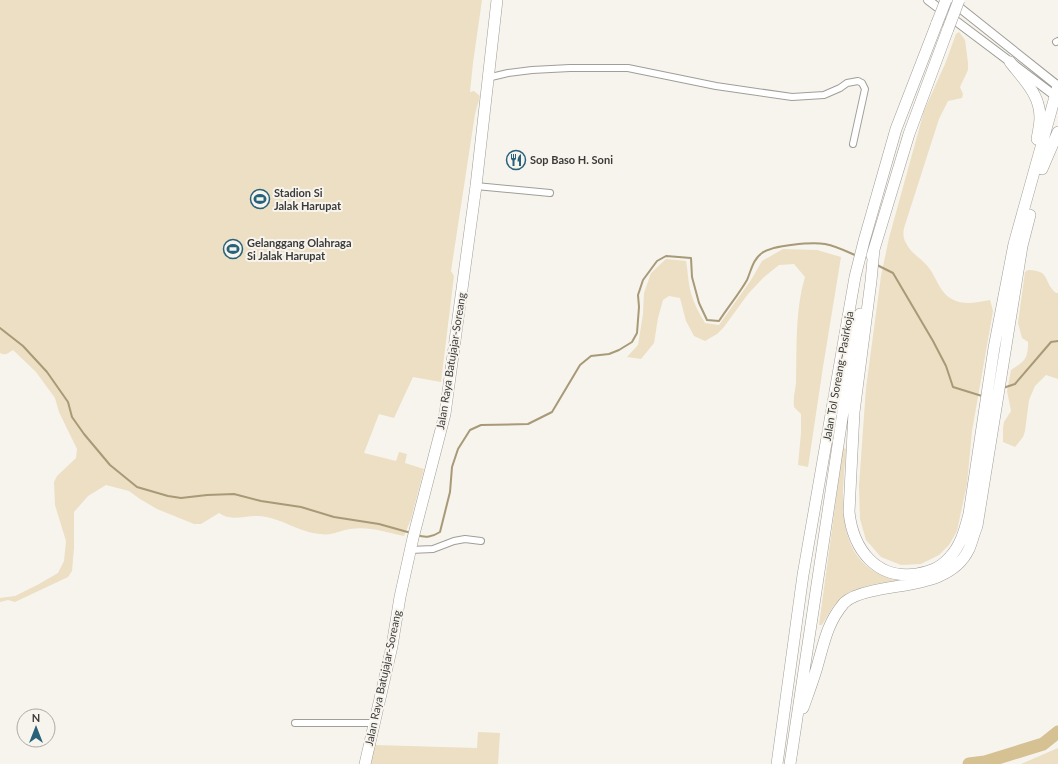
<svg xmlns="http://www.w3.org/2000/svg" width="1058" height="764" font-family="Lato,sans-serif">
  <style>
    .green { fill: #ecdfc3 }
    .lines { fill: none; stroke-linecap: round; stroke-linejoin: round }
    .stream { stroke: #a89977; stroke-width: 2 }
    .river { stroke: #d6c192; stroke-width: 13 }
    .street-casing { stroke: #a09e98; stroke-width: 8 }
    .secondary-casing { stroke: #a09e98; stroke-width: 10 }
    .highway-casing { stroke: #a09e98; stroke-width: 12 }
    .street { stroke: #fff; stroke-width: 6 }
    .secondary { stroke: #fff; stroke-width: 8 }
    .highway { stroke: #fff; stroke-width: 11 }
    .highway-bridge-casing { stroke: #a09e98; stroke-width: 12; stroke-linecap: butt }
    .highway-bridge { stroke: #fff; stroke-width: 11 }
    .labels { text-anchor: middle; stroke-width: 4; stroke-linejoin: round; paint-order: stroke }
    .poi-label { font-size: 11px; font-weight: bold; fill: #3c3b39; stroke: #f7f4ed; text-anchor: start }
    .street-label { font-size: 11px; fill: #3c3b39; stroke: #f7f4ed }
  </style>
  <rect width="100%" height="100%" fill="#f7f4ed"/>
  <!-- green -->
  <path class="green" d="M 0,0 L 482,0 L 473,63 L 470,92 L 474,91 L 480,96 L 475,114 L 451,271 L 454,276 L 441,382 L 413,377 L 394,418 L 379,414 L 364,453 L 396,461 L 399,452 L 407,454 L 405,463 L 424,469 L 411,519 L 404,536 C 386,532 368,526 350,529 C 338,531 332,536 320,534 C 298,532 280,517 258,516 C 244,515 232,522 219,513 L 201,524 L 194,524 L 157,509 L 140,499 L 129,491 L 106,485 L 88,496 L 74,512 L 74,548 L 72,571 L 68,577 L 15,602 L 8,600 L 0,602 L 0,598 L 15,596 L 39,584 L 58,573 L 64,561 L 66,541 L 55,505 L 54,482 L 57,476 L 76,458 L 77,449 L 59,412 L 55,398 L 36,372 L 13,350 C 8,353 6,356 0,353 Z
    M 959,32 L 965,40 L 968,63 L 968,70 L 960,87 L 963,94 L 962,98 L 948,101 L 939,119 L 904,228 C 903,233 903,238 906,243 C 911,254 923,259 929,268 C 938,280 940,295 956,301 C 967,305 978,302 990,300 L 993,311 L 972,431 L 967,484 L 957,531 L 949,545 L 939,555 L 921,564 L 901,565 L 881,557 L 866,540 L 860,519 L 859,486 L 866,388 L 881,276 L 889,238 L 924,111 L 945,64 L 956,34 Z
    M 783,249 L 817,250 L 841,257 L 823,367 L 808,467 L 798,465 L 801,433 L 801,414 L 794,407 C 793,397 795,392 796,383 C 797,348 795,310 805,277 L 794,264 L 779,265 L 764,277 L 748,294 L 724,327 L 717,334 L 705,341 L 694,336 L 686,321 L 680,298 L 669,296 L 663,300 L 658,318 L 654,343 L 641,359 L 627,357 L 638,345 L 643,314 L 644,293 L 651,273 L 666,259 L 686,261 C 688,271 688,283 691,293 C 694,304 699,313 705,323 L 719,325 L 751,280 L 762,261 Z
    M 1028,270 C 1052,271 1042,281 1056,293 L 1058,293 L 1058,379 L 1046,375 L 1035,386 L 1029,400 L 1025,431 L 1023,437 L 1015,447 L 1003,442 L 1003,428 L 1004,422 L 1011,411 L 1007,391 L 1011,370 C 1025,361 1028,359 1028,342 L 1022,338 L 1018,323 L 1025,272 Z
    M 843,448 L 846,449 C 843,491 833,551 879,574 C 890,580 906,578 919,578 C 891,582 855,582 835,604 C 830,610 826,619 822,625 L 819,625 Z
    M 478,732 L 500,733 L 498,764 L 371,764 L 374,745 L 477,748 Z
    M 1058,748 L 1058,764 L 1021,764 Z"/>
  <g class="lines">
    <!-- stream -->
    <path class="stream" d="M 877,265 L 893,273 L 933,341 L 946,366 L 953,387 L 982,396
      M 0,328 L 23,346 L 47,372 L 68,402 L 72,417 L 84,434 L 110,465 L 137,487 L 168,496 L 181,498 L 207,495 L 234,494 L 261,501 L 301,507 L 334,517 L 379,524 L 411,533
      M 1003,388 L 1015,384 L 1051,342 L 1058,341
      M 417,535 C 426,538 432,537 440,532 L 450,492 L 452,467 L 458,449 L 470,430 L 481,425 L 528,424 L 552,412 L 580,365 L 591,356 L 609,354 L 619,350 L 632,342 L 637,333 L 639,307 L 638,295 L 643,280 L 657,261 L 666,256 L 691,258 L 692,277 L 699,303 L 707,320 L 719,321 C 728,307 739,294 747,280 C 751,271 753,259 762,253 C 773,245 812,242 825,244 C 836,246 846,251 857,256"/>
    <!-- river -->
    <path class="river" d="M 969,764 L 985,762 L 1043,744 L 1058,732"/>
    <defs>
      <path id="street" d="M 1056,42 L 1058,41
        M 487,78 L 508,73 L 532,70 L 570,68 L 628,68 L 716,86 L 792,97 L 824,95 L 840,88 L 847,83 L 858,81 L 862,83 L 865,89 L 853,144
        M 476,186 L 550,193
        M 410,550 L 433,549 L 454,541 L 465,539 L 481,541
        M 295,723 L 374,723"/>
      <path id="secondary" d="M 928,0 L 1058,98
        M 950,0 L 1058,86"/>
      <path id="highway" d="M 1010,62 C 1020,75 1034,89 1038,104 C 1042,116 1039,128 1037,139
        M 1042,169 L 1058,132
        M 874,249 L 871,281 L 854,412 L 849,512 C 853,549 876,580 917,574 C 930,571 939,569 949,558 C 961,546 965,529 969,514 L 994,348 L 1014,244 L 1058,86
        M 872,256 L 909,134 L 948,29
        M 803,708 C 808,694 813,681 817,667 C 824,643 827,623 844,603 C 850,597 863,593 872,591 C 905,583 952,585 969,549 C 972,542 974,533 977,526 L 1022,246 L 1030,215
        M 365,764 L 392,646 L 400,597 L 413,538 L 445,414 L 476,186 L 497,0
        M 777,764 L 803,575 L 855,277 L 864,241 L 896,129 L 937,23
        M 790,764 L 852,352 L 860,314"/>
    </defs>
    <!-- street casing -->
    <use href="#street" class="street-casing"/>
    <!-- secondary casing -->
    <use href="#secondary" class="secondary-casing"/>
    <!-- highway casing -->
    <use href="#highway" class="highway-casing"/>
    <!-- street -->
    <use href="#street" class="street"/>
    <!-- secondary -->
    <use href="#secondary" class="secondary"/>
    <!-- highway -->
    <use href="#highway" class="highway"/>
    <defs>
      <path id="highway-bridge" d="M 937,23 L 946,0
        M 948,29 L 959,0"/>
    </defs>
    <!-- highway-bridge casing -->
    <use href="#highway-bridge" class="highway-bridge-casing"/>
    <!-- highway-bridge -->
    <use href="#highway-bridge" class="highway-bridge"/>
  </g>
  <!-- icons -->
  <defs>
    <symbol id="restaurant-ring" viewBox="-11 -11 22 22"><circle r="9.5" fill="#f7f4ed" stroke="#27617a" stroke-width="1.5"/><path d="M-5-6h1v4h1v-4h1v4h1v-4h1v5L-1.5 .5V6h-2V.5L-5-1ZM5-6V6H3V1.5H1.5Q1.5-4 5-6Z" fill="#27617a"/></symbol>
    <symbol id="stadium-ring" viewBox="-11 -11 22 22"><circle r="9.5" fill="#f7f4ed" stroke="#27617a" stroke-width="1.5"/><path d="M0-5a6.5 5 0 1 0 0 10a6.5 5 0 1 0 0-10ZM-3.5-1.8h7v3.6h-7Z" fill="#27617a"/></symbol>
  </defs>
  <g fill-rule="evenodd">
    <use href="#restaurant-ring" x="505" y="149" width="22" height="22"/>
    <use href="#stadium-ring" x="249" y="188" width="22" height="22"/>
    <use href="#stadium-ring" x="222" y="238" width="22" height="22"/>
  </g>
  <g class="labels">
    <!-- poi labels -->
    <g class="poi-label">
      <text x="530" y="164">Sop Baso H. Soni</text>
      <text x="274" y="197">Stadion Si<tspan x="274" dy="13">Jalak Harupat</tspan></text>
      <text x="247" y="247">Gelanggang Olahraga<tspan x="247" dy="13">Si Jalak Harupat</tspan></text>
    </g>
    <!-- street labels -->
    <g class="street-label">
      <text transform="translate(451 361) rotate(-81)" y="4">Jalan Raya Batujajar-Soreang</text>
      <text transform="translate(838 376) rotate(-80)" y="4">Jalan Tol Soreang–Pasirkoja</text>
      <text transform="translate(383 678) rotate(-78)" y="4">Jalan Raya Batujajar-Soreang</text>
    </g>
  </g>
  <!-- north arrow -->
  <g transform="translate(36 728)"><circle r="19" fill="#f7f4ed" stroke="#acaaa5"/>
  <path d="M0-3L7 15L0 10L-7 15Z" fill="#27617a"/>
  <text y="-6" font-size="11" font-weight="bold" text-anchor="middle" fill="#3c3b39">N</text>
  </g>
</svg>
